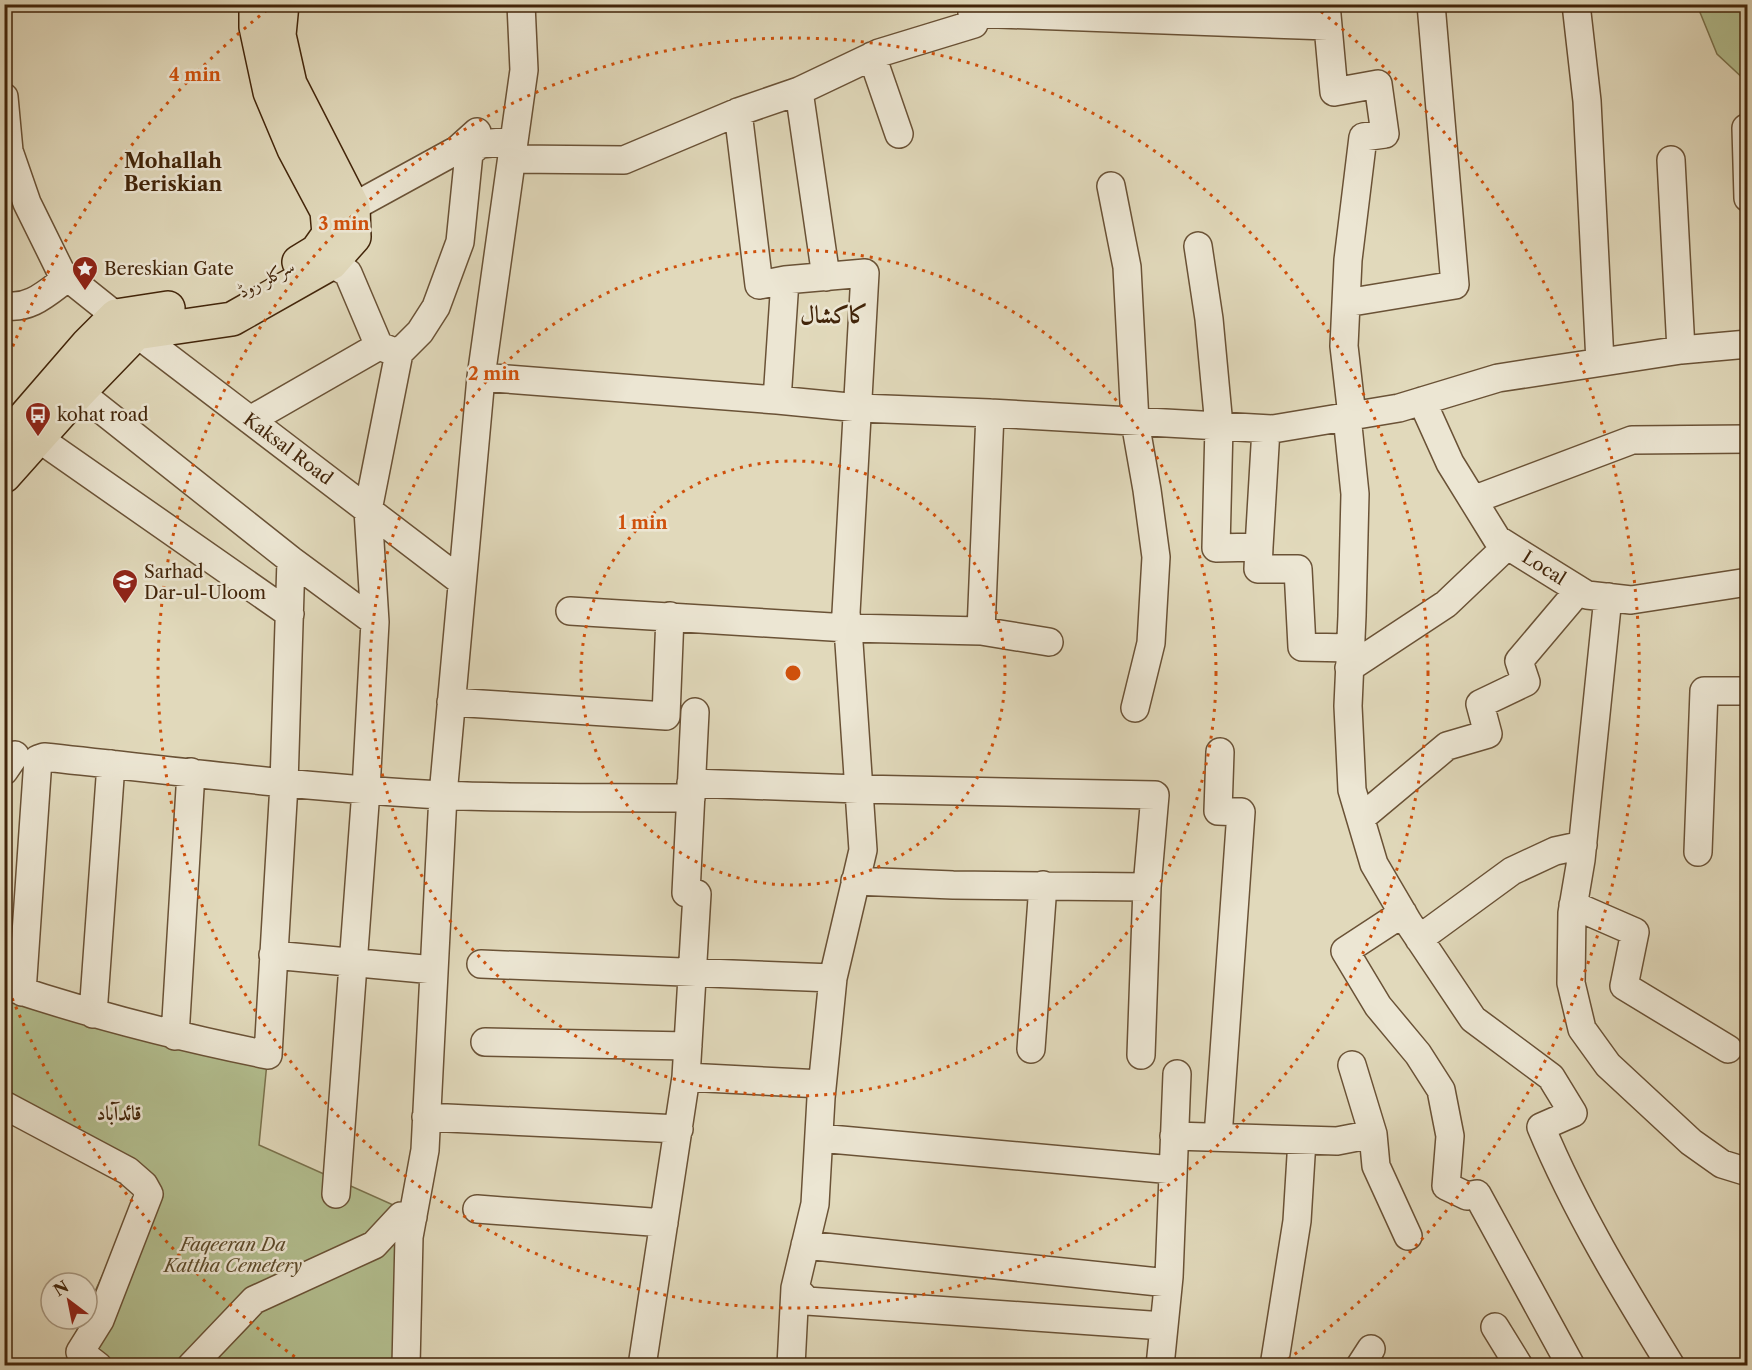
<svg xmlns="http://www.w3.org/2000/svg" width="1752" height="1370" font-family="'Libre Caslon Text',Amiri,serif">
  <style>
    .green { fill: #b3bf90; stroke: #7a724d; stroke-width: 1.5 }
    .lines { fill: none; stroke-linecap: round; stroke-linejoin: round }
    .minor-casing { stroke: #6a5236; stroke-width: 30 }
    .major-casing { stroke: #42250a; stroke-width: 36 }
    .minor { stroke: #ece6d3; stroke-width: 27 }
    .major { stroke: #e1d9bb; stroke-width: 33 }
    .ring { fill: none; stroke: #cf510c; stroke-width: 3; stroke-dasharray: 3 6 }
    .labels { text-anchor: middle; stroke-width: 5; stroke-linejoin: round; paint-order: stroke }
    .poi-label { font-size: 18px; fill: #42250a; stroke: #ece6d3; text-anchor: start }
    .street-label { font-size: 18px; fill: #42250a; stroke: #ece6d3 }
    .park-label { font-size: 18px; font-style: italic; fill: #5e4c2c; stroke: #ece6d3 }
    .neighbourhood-label { font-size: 20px; font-weight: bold; fill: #42250a; stroke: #ece6d3 }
    .district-label { font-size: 24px; font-weight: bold; fill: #42250a; stroke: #ece6d3 }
    .centre { fill: #cf510c; stroke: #ece6d3; stroke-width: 3 }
    .ring-label { font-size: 18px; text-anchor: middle; font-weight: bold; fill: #cf510c; stroke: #ece6d3; stroke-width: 5; stroke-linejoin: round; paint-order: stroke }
  </style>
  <rect width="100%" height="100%" fill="#e1d9bb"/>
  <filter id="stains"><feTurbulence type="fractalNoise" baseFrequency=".00333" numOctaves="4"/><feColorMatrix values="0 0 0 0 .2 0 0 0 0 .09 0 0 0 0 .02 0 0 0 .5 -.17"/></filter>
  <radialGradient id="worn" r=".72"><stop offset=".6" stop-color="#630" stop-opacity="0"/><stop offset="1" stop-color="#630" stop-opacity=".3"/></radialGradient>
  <!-- green -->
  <path class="green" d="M 1697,5 L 1747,5 L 1747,82 L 1717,54 Z
    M 5,978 L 268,1052 L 259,1145 L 400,1208 L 408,1365 L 101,1365 L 72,1341 L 82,1319 L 87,1319 L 87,1309 L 141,1191 L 5,1111 Z"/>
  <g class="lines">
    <defs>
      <path id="minor" d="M 1326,4 L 1334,92 L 1378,84 L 1385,134 L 1363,137 L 1348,260 L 1344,346 L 1352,416
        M 1576,4 L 1587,101 L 1600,362
        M 872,56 L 899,134
        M 799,91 L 826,277
        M 4,97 L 9,151 L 27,203 L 61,272 L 116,316
        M 738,112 L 759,285 L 785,280 L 865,273 L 846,613 L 848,628 L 863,850 L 833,978 L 821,1098 L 815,1204 L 795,1288 L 791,1366
        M 1746,128 L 1748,198
        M 512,159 L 624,160 L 738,112 L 799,91 L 879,53 L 974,24 L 972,13 L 1328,26
        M 1671,160 L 1681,350
        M 1111,186 L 1127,267 L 1135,422 L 1147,490 L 1156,557 L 1151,643 L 1135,708
        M 353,207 L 457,150 L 477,132
        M 1198,246 L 1209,319 L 1219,426 L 1216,548 L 1259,547 L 1258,569 L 1298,569 L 1302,647 L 1351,648
        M 331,263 L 348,273 L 379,346 L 395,352
        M 1346,303 L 1455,285 L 1431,4
        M 4,305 C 29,311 48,292 67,278
        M 136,333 L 461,581
        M 481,377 L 777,400 L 859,408 L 990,413 L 1273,429 L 1399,408 L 1498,378 L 1681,350 L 1748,344
        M 79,392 L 291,560 L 375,622
        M 777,400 L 785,280
        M 1422,401 L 1450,463 L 1497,539 L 1587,595 L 1631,600 L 1748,582
        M 1347,416 L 1355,494 L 1352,616 L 1348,706 L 1352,790 L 1374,864 L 1408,922 L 1473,1019 L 1551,1077 L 1573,1113 L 1541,1127 C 1576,1211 1623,1288 1671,1366
        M 250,420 L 379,346
        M 38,438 L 290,614
        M 1473,500 L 1632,440 L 1748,439
        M 1259,547 L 1266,429
        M 1608,597 L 1581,860 L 1572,913 L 1571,983 L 1582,1029 L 1608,1065 L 1691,1142 L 1722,1164 L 1748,1172
        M 570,611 L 848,628 L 981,631 L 1049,642
        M 981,631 L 990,413
        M 1349,668 L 1446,604 L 1507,546
        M 451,702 L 666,716 L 670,616
        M 4,771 L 15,755
        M 691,783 L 858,789 L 1155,795 L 1147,887 L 1141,1055
        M 1361,818 L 1447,746 L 1488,734 L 1480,704 L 1526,682 L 1519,661 L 1579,590
        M 1698,852 L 1704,691 L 1748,691
        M 855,881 L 953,885 L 1147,887
        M 1573,905 L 1635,932 L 1624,986 L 1728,1049
        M 1403,913 L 1345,951 L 1378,1006 L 1418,1054 L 1441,1090 L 1450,1136 L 1446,1186 L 1467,1196 L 1477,1194 L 1571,1366
        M 1419,939 L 1512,871 L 1555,851 L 1583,845
        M 273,955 L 434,970
        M 481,964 L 833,978
        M 6,986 C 92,1015 179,1037 268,1055 L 284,784 L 291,560
        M 22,992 L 38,759 L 44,757 C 176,771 308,788 441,795 C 524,799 608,797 691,798
        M 93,1014 L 111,764
        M 175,1036 L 191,772
        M 485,1042 L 688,1046
        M 1031,1049 L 1043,885
        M 1352,1065 L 1373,1134 L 1376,1166 L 1408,1236
        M 686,1077 L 822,1084
        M 4,1105 L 128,1171 L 144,1185 L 149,1194 L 100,1320 L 80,1352 L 98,1366
        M 426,1117 L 679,1129
        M 1174,1136 L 1337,1141 L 1373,1134
        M 1218,1137 L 1241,812 L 1218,811 L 1220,752
        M 819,1138 L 1173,1170
        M 336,1194 L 366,790 L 375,622 L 368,510 L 399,353 L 420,332 L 436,307 L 460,242 L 469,153 L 480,144 L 514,141
        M 477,1209 L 664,1223
        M 805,1245 L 1168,1283
        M 795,1288 L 807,1301 L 1164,1326
        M 1495,1327 L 1519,1366
        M 191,1366 L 254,1300 L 374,1245 L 401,1216 L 413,1217
        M 406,1366 L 409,1237 L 425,1150 L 443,795 L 481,377 L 524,70 L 521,4
        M 642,1366 L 686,1077 L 697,894 L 686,893 L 695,712
        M 1160,1366 L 1169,1277 L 1177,1074
        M 1274,1366 L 1297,1221 L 1302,1140
        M 1360,1366 L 1371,1349"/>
      <path id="major" d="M 256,4 L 256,27 L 270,92 L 294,149 L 327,211 L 329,234 L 317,251 L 299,262
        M 4,441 L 87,345 L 116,316 L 168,308
        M 4,476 L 79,392 L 136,333 L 232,319 L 331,263 L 354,237 L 353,207 L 290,84 L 279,35 L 282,4"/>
    </defs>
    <!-- minor casing -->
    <use href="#minor" class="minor-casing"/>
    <!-- major casing -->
    <use href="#major" class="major-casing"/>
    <!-- minor -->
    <use href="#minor" class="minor"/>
    <!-- major -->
    <use href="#major" class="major"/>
  </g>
  <!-- distance rings -->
  <g class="ring">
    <circle cx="793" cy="673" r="212"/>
    <circle cx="793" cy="673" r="423"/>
    <circle cx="793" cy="673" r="635"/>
    <path d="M302 1362A846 846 0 0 1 6 983M6 363A846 846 0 0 1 272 6M1314 6A846 846 0 0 1 1284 1362"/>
  </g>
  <!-- icons -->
  <defs>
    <symbol id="sight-pin" viewBox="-11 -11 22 30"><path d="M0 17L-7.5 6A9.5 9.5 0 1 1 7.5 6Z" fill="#8f2418" stroke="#ece6d3"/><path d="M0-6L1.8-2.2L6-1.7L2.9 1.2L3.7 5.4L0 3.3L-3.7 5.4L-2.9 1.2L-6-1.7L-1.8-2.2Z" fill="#fff"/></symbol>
    <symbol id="bus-pin" viewBox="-11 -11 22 30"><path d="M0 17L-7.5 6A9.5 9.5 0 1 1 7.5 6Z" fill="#8f2418" stroke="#ece6d3"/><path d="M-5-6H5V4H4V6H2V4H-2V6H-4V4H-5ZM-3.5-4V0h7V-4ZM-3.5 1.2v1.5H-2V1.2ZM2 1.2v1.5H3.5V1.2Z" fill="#fff"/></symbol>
    <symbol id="school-pin" viewBox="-11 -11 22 30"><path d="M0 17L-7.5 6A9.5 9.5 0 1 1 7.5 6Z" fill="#8f2418" stroke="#ece6d3"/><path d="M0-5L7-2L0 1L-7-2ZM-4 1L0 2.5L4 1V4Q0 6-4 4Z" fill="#fff"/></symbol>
  </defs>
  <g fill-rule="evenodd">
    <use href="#sight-pin" x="70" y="254" width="30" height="40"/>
    <use href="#bus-pin" x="23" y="400" width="30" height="40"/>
    <use href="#school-pin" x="110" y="567" width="30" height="40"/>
  </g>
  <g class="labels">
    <!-- poi labels -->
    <g class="poi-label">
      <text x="104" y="275">Bereskian Gate</text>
      <text x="57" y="421">kohat road</text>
      <text x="144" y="578">Sarhad<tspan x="144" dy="21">Dar-ul-Uloom</tspan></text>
    </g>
    <!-- street labels -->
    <g class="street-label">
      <text transform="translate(266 279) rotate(-28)" y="6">سرکلر روڈ</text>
      <text transform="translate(288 449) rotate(37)" y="6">Kaksal Road</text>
      <text transform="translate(1544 568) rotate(32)" y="6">Local</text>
    </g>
    <!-- park labels -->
    <g class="park-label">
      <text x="233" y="1251">Faqeeran Da<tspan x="233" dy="21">Kattha Cemetery</tspan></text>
    </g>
    <!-- neighbourhood labels -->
    <g class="neighbourhood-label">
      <text x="173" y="168">Mohallah<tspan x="173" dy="23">Beriskian</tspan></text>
      <text x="119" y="1120">قائدآباد</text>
    </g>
    <!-- district labels -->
    <g class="district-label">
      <text x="834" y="323">کاکشال</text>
    </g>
  </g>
  <circle cx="793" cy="673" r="9" class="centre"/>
  <g class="ring-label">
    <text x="195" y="81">4 min</text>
    <text x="344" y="230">3 min</text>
    <text x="494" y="380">2 min</text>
    <text x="643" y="529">1 min</text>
  </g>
  <!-- margin -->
  <rect width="1752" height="1370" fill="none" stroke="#e1d9bb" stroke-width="24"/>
  <rect x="6" y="6" width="1740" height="1358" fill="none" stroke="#42250a" stroke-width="3"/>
  <rect x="12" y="12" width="1728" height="1346" fill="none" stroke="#42250a" stroke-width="1.5"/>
  <!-- north arrow -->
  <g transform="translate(69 1301) rotate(328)"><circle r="28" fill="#ece6d3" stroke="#a89983" stroke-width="1.5"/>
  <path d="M0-4.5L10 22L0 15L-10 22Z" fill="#8f2418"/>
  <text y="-9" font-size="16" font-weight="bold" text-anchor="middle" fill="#42250a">N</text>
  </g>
  <rect width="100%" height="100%" filter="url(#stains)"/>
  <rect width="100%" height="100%" fill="url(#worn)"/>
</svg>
